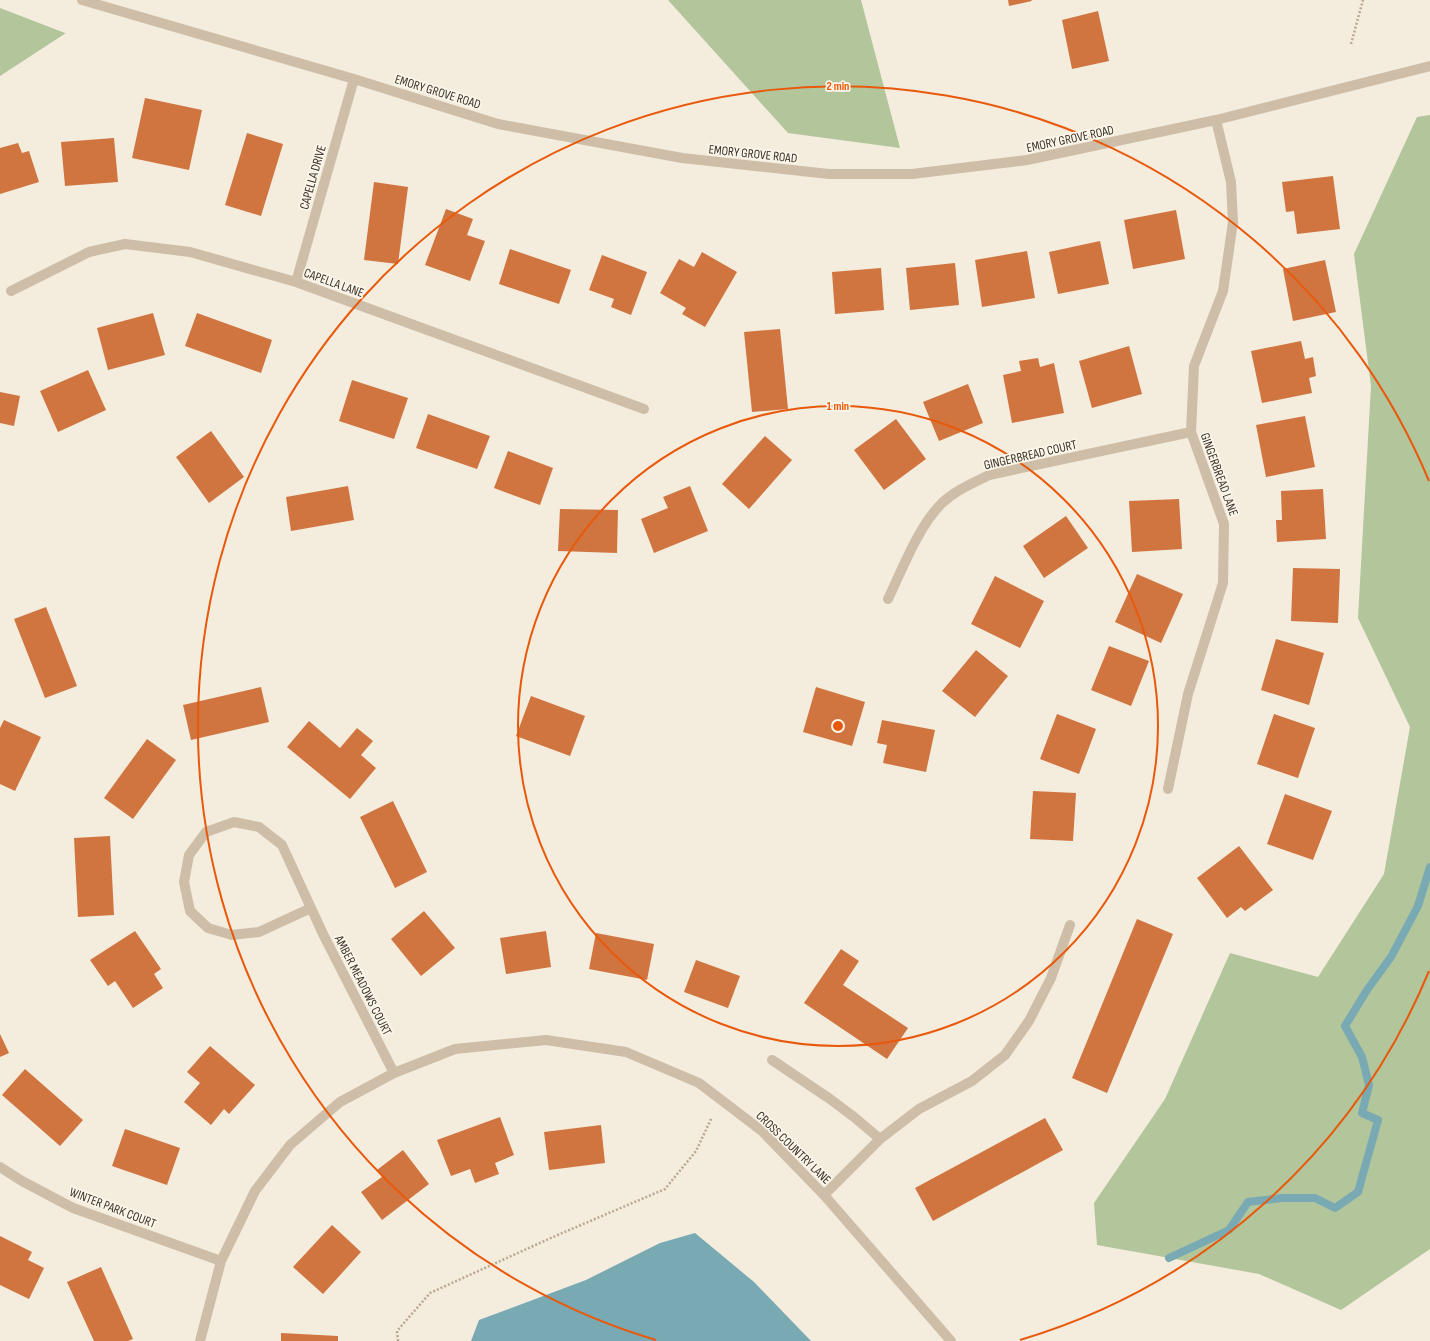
<svg xmlns="http://www.w3.org/2000/svg" width="1430" height="1341" font-family="'Sofia Sans Condensed',sans-serif">
  <style>
    .green { fill: #b2c59b }
    .water { fill: #79aab4 }
    .lines { fill: none; stroke-linecap: round; stroke-linejoin: round }
    .stream { stroke: #79aab4; stroke-width: 8 }
    .building { fill: #d07540 }
    .path { stroke: #baa892; stroke-width: 2.5; stroke-dasharray: 2 2; stroke-linecap: butt }
    .minor { stroke: #cebea8; stroke-width: 10 }
    .ring { fill: none; stroke: #e8590c; stroke-width: 2 }
    .labels { text-anchor: middle; stroke-width: 3.5; stroke-linejoin: round; paint-order: stroke }
    .street-label { font-size: 13px; fill: #3a3028; stroke: #fbf6ea }
    .centre { fill: #e8590c; stroke: #fbf6ea; stroke-width: 2 }
    .ring-label { font-size: 12px; text-anchor: middle; font-weight: bold; fill: #e8590c; stroke: #fbf6ea; stroke-width: 3.5; stroke-linejoin: round; paint-order: stroke }
  </style>
  <rect width="100%" height="100%" fill="#f4ecdd"/>
  <!-- green -->
  <path class="green" d="M 668,0 L 861,0 L 900,148 L 788,133 Z
    M 0,8 L 65,33 L 66,33 L 0,76 Z
    M 1430,115 L 1430,1249 L 1341,1310 L 1259,1274 L 1097,1245 L 1094,1203 L 1165,1099 L 1230,953 L 1318,977 L 1384,874 L 1410,727 L 1358,618 L 1371,386 L 1354,254 L 1417,117 Z"/>
  <!-- water -->
  <path class="water" d="M 695,1233 L 754,1282 L 811,1341 L 471,1341 L 479,1320 L 586,1280 L 660,1243 Z"/>
  <g class="lines">
    <!-- stream -->
    <path class="stream" d="M 1169,1258 L 1229,1230 L 1248,1202 L 1282,1198 L 1315,1198 L 1335,1208 L 1358,1192 L 1378,1120 L 1362,1113 L 1369,1085 L 1362,1057 L 1345,1026 L 1367,990 L 1391,957 L 1418,906 L 1430,867"/>
  </g>
  <!-- building -->
  <path class="building" d="M 1008,0 L 1031,0 L 1032,1 L 1009,6 Z
    M 1098,11 L 1109,61 L 1072,69 L 1062,20 Z
    M 145,98 L 202,110 L 189,170 L 132,158 Z
    M 247,133 L 283,144 L 261,216 L 225,205 Z
    M 114,138 L 118,182 L 65,186 L 61,142 Z
    M 18,143 L 22,153 L 29,151 L 39,182 L 0,194 L 0,148 Z
    M 1333,176 L 1340,229 L 1297,234 L 1294,211 L 1286,212 L 1282,182 Z
    M 374,182 L 408,187 L 398,264 L 364,260 Z
    M 446,209 L 473,219 L 467,235 L 485,241 L 470,281 L 425,265 Z
    M 1176,210 L 1185,259 L 1133,269 L 1124,220 Z
    M 1100,241 L 1109,284 L 1058,294 L 1049,252 Z
    M 510,249 L 571,270 L 559,304 L 499,284 Z
    M 1027,251 L 1035,298 L 982,307 L 975,260 Z
    M 702,252 L 737,272 L 705,327 L 682,314 L 686,308 L 660,293 L 679,259 L 694,267 Z
    M 602,255 L 647,272 L 631,315 L 611,307 L 614,299 L 589,290 Z
    M 1325,260 L 1336,312 L 1293,321 L 1283,269 Z
    M 955,263 L 959,305 L 910,310 L 906,268 Z
    M 881,268 L 884,310 L 835,314 L 832,272 Z
    M 153,313 L 165,355 L 108,370 L 97,328 Z
    M 197,313 L 272,340 L 261,373 L 185,346 Z
    M 780,329 L 788,409 L 752,412 L 744,332 Z
    M 1301,341 L 1305,359 L 1313,357 L 1316,376 L 1309,378 L 1312,393 L 1262,403 L 1251,351 Z
    M 1129,346 L 1142,394 L 1092,408 L 1079,361 Z
    M 1038,358 L 1040,367 L 1054,363 L 1064,413 L 1012,423 L 1003,375 L 1021,371 L 1019,361 Z
    M 88,370 L 106,410 L 58,432 L 40,391 Z
    M 352,380 L 408,398 L 394,439 L 339,421 Z
    M 968,384 L 983,423 L 939,441 L 923,402 Z
    M 0,392 L 20,396 L 14,426 L 0,423 Z
    M 428,414 L 490,436 L 477,469 L 416,448 Z
    M 1305,416 L 1315,467 L 1266,477 L 1256,425 Z
    M 896,419 L 926,459 L 884,490 L 854,450 Z
    M 211,431 L 244,477 L 209,503 L 176,457 Z
    M 765,436 L 792,460 L 749,509 L 722,484 Z
    M 508,451 L 553,468 L 540,505 L 494,488 Z
    M 348,486 L 354,520 L 291,531 L 286,497 Z
    M 690,486 L 708,531 L 654,553 L 641,519 L 668,508 L 663,497 Z
    M 1323,489 L 1326,539 L 1277,542 L 1276,520 L 1282,520 L 1281,491 Z
    M 1179,499 L 1182,549 L 1132,552 L 1129,501 Z
    M 560,509 L 618,510 L 617,553 L 558,551 Z
    M 1066,516 L 1088,548 L 1044,578 L 1023,546 Z
    M 1293,568 L 1340,569 L 1338,623 L 1291,621 Z
    M 1137,574 L 1183,594 L 1161,643 L 1115,622 Z
    M 995,576 L 1044,601 L 1020,648 L 971,624 Z
    M 46,607 L 77,686 L 45,698 L 14,619 Z
    M 1276,639 L 1324,653 L 1309,705 L 1261,690 Z
    M 1109,646 L 1149,661 L 1131,706 L 1091,690 Z
    M 976,650 L 1008,676 L 975,717 L 942,691 Z
    M 261,687 L 269,722 L 191,740 L 183,705 Z
    M 816,687 L 865,702 L 852,746 L 803,732 Z
    M 531,696 L 585,716 L 570,756 L 516,736 Z
    M 1057,714 L 1096,729 L 1079,774 L 1040,759 Z
    M 1274,714 L 1315,728 L 1298,778 L 1257,764 Z
    M 4,720 L 41,737 L 15,791 L 0,784 L 0,728 Z
    M 882,720 L 935,730 L 926,772 L 883,763 L 887,745 L 877,743 Z
    M 309,721 L 340,748 L 357,728 L 373,741 L 361,755 L 376,768 L 350,799 L 287,747 Z
    M 147,739 L 176,760 L 133,819 L 104,798 Z
    M 1033,791 L 1076,793 L 1073,841 L 1030,839 Z
    M 1285,794 L 1332,811 L 1313,860 L 1267,844 Z
    M 393,801 L 427,872 L 395,888 L 360,817 Z
    M 110,836 L 114,915 L 78,917 L 74,838 Z
    M 1239,846 L 1273,890 L 1245,911 L 1241,907 L 1227,918 L 1197,878 Z
    M 424,911 L 455,948 L 421,976 L 391,939 Z
    M 1137,919 L 1173,934 L 1107,1093 L 1072,1078 Z
    M 135,931 L 161,969 L 154,974 L 163,988 L 133,1008 L 115,981 L 108,986 L 90,960 Z
    M 546,931 L 551,967 L 506,974 L 500,938 Z
    M 596,933 L 654,944 L 647,980 L 589,969 Z
    M 841,949 L 859,961 L 843,985 L 908,1028 L 887,1059 L 804,1003 Z
    M 696,960 L 740,976 L 728,1008 L 684,992 Z
    M 0,1034 L 9,1053 L 0,1057 Z
    M 210,1046 L 255,1085 L 229,1114 L 224,1109 L 211,1125 L 184,1102 L 200,1083 L 187,1072 Z
    M 25,1069 L 83,1120 L 60,1146 L 2,1095 Z
    M 500,1117 L 514,1155 L 495,1163 L 499,1174 L 475,1183 L 470,1169 L 451,1176 L 437,1140 Z
    M 1045,1118 L 1063,1150 L 933,1221 L 915,1188 Z
    M 601,1125 L 605,1163 L 549,1170 L 544,1132 Z
    M 125,1129 L 180,1148 L 167,1185 L 112,1166 Z
    M 403,1150 L 429,1184 L 382,1220 L 361,1192 L 382,1177 L 377,1170 Z
    M 332,1225 L 361,1252 L 323,1294 L 293,1267 Z
    M 0,1236 L 32,1252 L 28,1260 L 44,1268 L 29,1299 L 0,1285 Z
    M 101,1267 L 133,1339 L 128,1341 L 94,1341 L 67,1282 Z
    M 281,1333 L 338,1336 L 338,1341 L 281,1341 Z"/>
  <g class="lines">
    <!-- path -->
    <path class="path" d="M 1351,44 L 1363,0
      M 398,1341 L 397,1331 L 430,1293 L 553,1237 L 665,1189 L 696,1151 L 712,1117"/>
    <!-- minor -->
    <path class="minor" d="M 82,0 L 354,79 L 498,124 L 682,158 L 829,174 L 912,174 L 1027,160 L 1216,120 L 1430,66
      M 296,282 L 354,79
      M 11,291 L 89,252 L 125,244 L 190,252 L 296,282 L 644,409
      M 888,599 C 903,568 918,527 942,503 C 956,490 973,483 989,475 L 1191,432
      M 1168,789 L 1188,694 L 1223,583 L 1224,524 L 1191,432 L 1194,366 L 1223,291 L 1233,222 L 1231,182 L 1216,120
      M 311,908 L 259,932 L 232,935 L 208,928 L 190,911 L 184,882 L 189,855 L 206,832 L 234,822 L 259,827 L 282,845 L 323,934 L 394,1073
      M 772,1060 L 830,1099 L 854,1117 L 880,1139
      M 0,1167 L 22,1181 L 73,1208 L 221,1261
      M 824,1195 L 880,1139 L 919,1109 L 972,1081 L 1005,1055 L 1029,1021 L 1051,978 L 1070,925
      M 200,1341 L 221,1261 L 255,1191 L 290,1145 L 340,1102 L 394,1073 L 455,1049 L 546,1040 L 626,1052 L 699,1083 L 762,1131 L 824,1195 L 951,1341"/>
  </g>
  <!-- distance rings -->
  <g class="ring">
    <circle cx="838" cy="726" r="320"/>
    <path d="M1429 971A640 640 0 0 1 1020 1340M656 1340A640 640 0 1 1 1429 481"/>
  </g>
  <g class="labels">
    <!-- street labels -->
    <g class="street-label">
      <text transform="translate(438 91) rotate(17)" y="5">EMORY GROVE ROAD</text>
      <text transform="translate(1070 138) rotate(-12)" y="5">EMORY GROVE ROAD</text>
      <text transform="translate(753 153) rotate(6)" y="5">EMORY GROVE ROAD</text>
      <text transform="translate(312 177) rotate(-74)" y="5">CAPELLA DRIVE</text>
      <text transform="translate(334 282) rotate(20)" y="5">CAPELLA LANE</text>
      <text transform="translate(1030 454) rotate(-13)" y="5">GINGERBREAD COURT</text>
      <text transform="translate(1220 474) rotate(70)" y="5">GINGERBREAD LANE</text>
      <text transform="translate(364 985) rotate(63)" y="5">AMBER MEADOWS COURT</text>
      <text transform="translate(794 1147) rotate(44)" y="5">CROSS COUNTRY LANE</text>
      <text transform="translate(113 1207) rotate(21)" y="5">WINTER PARK COURT</text>
    </g>
  </g>
  <circle cx="838" cy="726" r="6" class="centre"/>
  <g class="ring-label">
    <text x="838" y="90">2 min</text>
    <text x="838" y="410">1 min</text>
  </g>
</svg>
